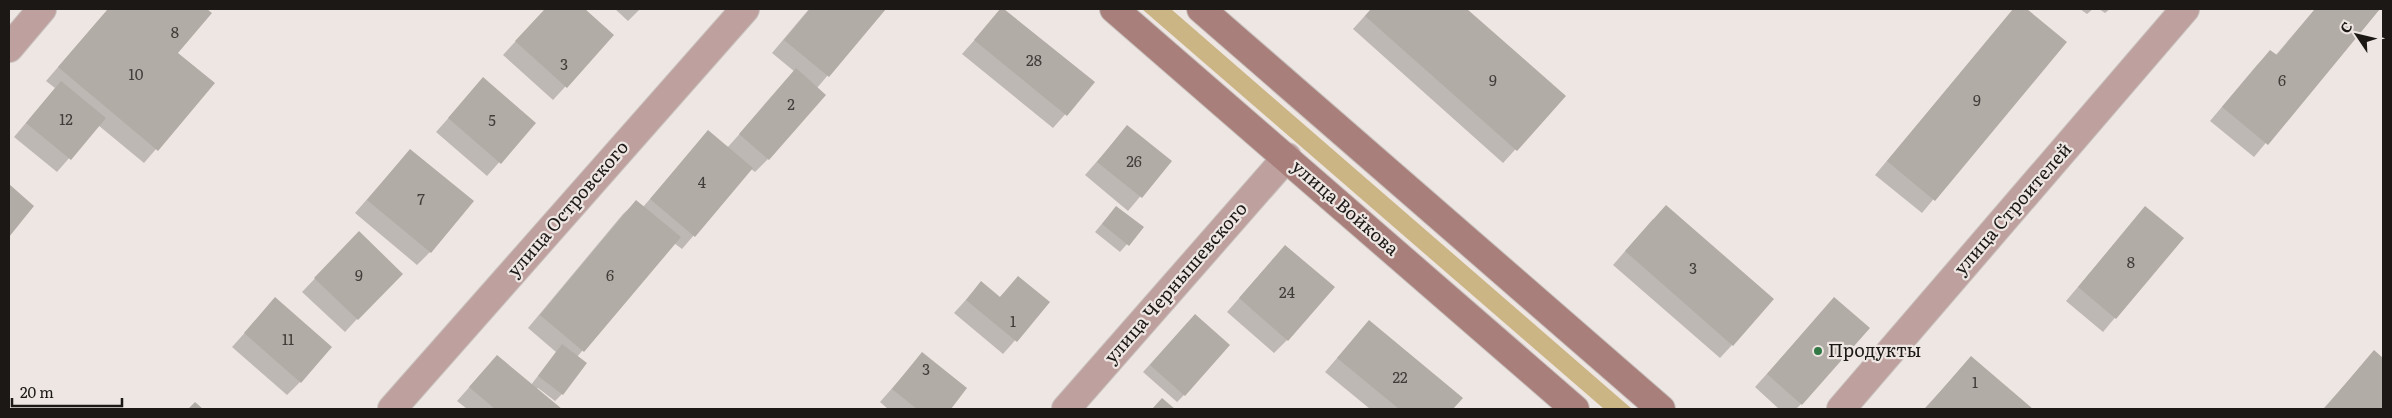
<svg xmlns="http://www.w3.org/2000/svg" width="2392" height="418" font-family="Literata,serif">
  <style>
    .green { fill: #cbb585 }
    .shadow { fill: #0003 }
    .building { fill: #b2aca6 }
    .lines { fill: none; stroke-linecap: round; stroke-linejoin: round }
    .street-casing { stroke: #c8c1bd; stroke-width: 30 }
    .secondary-casing { stroke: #c8c1bd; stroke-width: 30 }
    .street { stroke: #bea19f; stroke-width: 28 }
    .secondary { stroke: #a87f7b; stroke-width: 28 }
    .poi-dot { fill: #327946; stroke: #eee6e2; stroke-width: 2 }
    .labels { text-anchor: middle; stroke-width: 4.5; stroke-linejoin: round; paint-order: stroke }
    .number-label { font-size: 15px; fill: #413d3a }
    .street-label { font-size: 18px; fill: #1b1816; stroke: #eee6e2 }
    .poi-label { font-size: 18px; fill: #1b1816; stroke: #eee6e2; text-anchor: start }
  </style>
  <rect width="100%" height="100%" fill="#eee6e2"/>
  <!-- green -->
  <path class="green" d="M 1142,9 L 1171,9 L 1632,409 L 1604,409 Z"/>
  <!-- shadow -->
  <path class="shadow" d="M 108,9 L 205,9 L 210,13 L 176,53 L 213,83 L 144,163 L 98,125 L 57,172 L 14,137 L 55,88 L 46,81 Z
    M 545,9 L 583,9 L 613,35 L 553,100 L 503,55 Z
    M 615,9 L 640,9 L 628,21 Z
    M 809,9 L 884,9 L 817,88 L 824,95 L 768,159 L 755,172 L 751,169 L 682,249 L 674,243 L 577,357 L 562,394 L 555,401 L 538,388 L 536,389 L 560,409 L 467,409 L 457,401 L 497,356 L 531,385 L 556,352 L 528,328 L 623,214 L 636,202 L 643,207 L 708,132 L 727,148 L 795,72 L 772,53 Z
    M 1002,9 L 1093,83 L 1053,128 L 962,54 Z
    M 1371,9 L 1465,9 L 1564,96 L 1503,163 L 1353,29 Z
    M 2014,9 L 2025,9 L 2065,42 L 1922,213 L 1875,175 Z
    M 2080,9 L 2093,9 L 2087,14 Z
    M 2099,9 L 2110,9 L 2105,13 Z
    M 2315,9 L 2378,9 L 2254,157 L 2210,121 L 2257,65 L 2270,52 L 2275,56 Z
    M 483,79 L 534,123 L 487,176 L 436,132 Z
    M 1127,127 L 1170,161 L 1128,211 L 1085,175 Z
    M 410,150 L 430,252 L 417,265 L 355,213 Z
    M 1116,207 L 1142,227 L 1120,252 L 1095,232 Z
    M 2145,208 L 2182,238 L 2103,332 L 2066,301 Z
    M 1653,219 L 1732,345 L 1720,358 L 1613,265 Z
    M 346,246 L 357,319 L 345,332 L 302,292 Z
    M 1285,246 L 1287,340 L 1274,353 L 1227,312 Z
    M 1018,278 L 1048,303 L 1003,354 L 954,313 L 981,283 L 999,298 Z
    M 275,299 L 300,382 L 287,395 L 232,347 Z
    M 1834,299 L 1801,404 L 1796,409 L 1779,409 L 1755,387 Z
    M 1369,321 L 1461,398 L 1451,409 L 1370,409 L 1325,372 Z
    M 1188,322 L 1184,395 L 1177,402 L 1143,372 Z
    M 2374,352 L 2383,360 L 2383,409 L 2323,409 Z
    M 922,354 L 966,388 L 949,409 L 888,409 L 880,402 Z
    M 1971,358 L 2031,409 L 1924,409 Z"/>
  <!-- building -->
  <path class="building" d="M 108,9 L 207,9 L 212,13 L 178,53 L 215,83 L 158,151 L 58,67 Z
    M 545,9 L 585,9 L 614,35 L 567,88 L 515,41 Z
    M 810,9 L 886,9 L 829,77 L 784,40 Z
    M 1000,9 L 1004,9 L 1095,82 L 1067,116 L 974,40 Z
    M 1371,9 L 1467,9 L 1566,96 L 1517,151 L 1365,16 Z
    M 2013,9 L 2027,9 L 2067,42 L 1935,201 L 1887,161 Z
    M 2315,9 L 2380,9 L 2268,145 L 2222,107 L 2270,50 L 2277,55 Z
    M 796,68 L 826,95 L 769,160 L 739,134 Z
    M 483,77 L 536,123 L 501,164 L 448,118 Z
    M 61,81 L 106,118 L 71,160 L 26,123 Z
    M 1127,125 L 1172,161 L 1142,198 L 1097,162 Z
    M 708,130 L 753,168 L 695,237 L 650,199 Z
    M 410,149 L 474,201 L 431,253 L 367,200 Z
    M 9,184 L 34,206 L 9,237 Z
    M 636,200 L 681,237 L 584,352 L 540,315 Z
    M 1666,205 L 1774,299 L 1733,346 L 1625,251 Z
    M 1116,206 L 1144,227 L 1129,246 L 1102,224 Z
    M 2145,206 L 2184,238 L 2116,319 L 2078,287 Z
    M 359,231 L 403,274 L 358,320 L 314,278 Z
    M 1285,245 L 1335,287 L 1288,341 L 1239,298 Z
    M 1018,276 L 1050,302 L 1017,342 L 966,300 L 981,281 L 1000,297 Z
    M 275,297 L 332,347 L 301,383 L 244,333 Z
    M 1834,297 L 1870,328 L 1802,405 L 1767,374 Z
    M 1195,314 L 1230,345 L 1185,396 L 1150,365 Z
    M 1369,320 L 1463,398 L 1453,409 L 1399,409 L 1337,358 Z
    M 562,344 L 587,363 L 563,395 L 538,376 Z
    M 2374,350 L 2383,358 L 2383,409 L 2324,409 Z
    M 922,352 L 967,388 L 951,409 L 917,409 L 892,389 Z
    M 497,355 L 562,409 L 495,409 L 469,387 Z
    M 1971,356 L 2033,409 L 1925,409 Z
    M 1162,398 L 1175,409 L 1152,409 Z
    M 195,402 L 203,409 L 188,409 Z"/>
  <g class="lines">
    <defs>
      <path id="street" d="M 9,48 L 42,9
        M 392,409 L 745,9
        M 1066,409 L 1287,157
        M 1841,409 L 2185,9"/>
      <path id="secondary" d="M 1114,9 L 1575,409
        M 1201,9 L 1661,409"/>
    </defs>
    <!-- street casing -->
    <use href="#street" class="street-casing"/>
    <!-- secondary casing -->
    <use href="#secondary" class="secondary-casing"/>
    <!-- street -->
    <use href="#street" class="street"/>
    <!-- secondary -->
    <use href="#secondary" class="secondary"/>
  </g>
  <!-- markers -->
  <circle class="poi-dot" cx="1818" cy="351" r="5"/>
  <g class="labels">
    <!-- number labels -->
    <g class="number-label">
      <text x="175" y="38">8</text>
      <text x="1034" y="66">28</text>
      <text x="564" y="70">3</text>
      <text x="136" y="80">10</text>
      <text x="1493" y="86">9</text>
      <text x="2282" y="86">6</text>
      <text x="1977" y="106">9</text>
      <text x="791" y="110">2</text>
      <text x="66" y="125">12</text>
      <text x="492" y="126">5</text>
      <text x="1134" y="167">26</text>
      <text x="702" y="188">4</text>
      <text x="421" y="205">7</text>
      <text x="2131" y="268">8</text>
      <text x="1693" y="274">3</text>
      <text x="359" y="281">9</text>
      <text x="610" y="281">6</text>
      <text x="1287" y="298">24</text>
      <text x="1013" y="327">1</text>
      <text x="288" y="345">11</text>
      <text x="926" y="375">3</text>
      <text x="1400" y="383">22</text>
      <text x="1975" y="388">1</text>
    </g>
    <!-- street labels -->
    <g class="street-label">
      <text transform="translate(1345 208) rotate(41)" y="6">улица Войкова</text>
      <text transform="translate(568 209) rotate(-49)" y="6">улица Островского</text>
      <text transform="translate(2013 209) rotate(-49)" y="6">улица Строителей</text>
      <text transform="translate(1176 283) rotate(-49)" y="6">улица Чернышевского</text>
    </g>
    <!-- poi labels -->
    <g class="poi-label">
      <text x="1828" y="357">Продукты</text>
    </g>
  </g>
  <!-- border -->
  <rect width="2392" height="418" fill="none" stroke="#1b1816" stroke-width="20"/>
  <!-- north arrow -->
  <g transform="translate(2357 35) rotate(305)" stroke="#eee6e2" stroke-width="4" paint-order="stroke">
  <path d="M0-4L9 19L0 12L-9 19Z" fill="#1b1816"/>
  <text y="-8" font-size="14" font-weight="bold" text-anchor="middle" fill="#1b1816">С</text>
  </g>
  <!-- scale -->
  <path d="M12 398v8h110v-8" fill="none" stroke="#1b1816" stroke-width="2.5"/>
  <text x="20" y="398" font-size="15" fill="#1b1816" stroke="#eee6e2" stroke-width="4" paint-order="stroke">20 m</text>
</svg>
